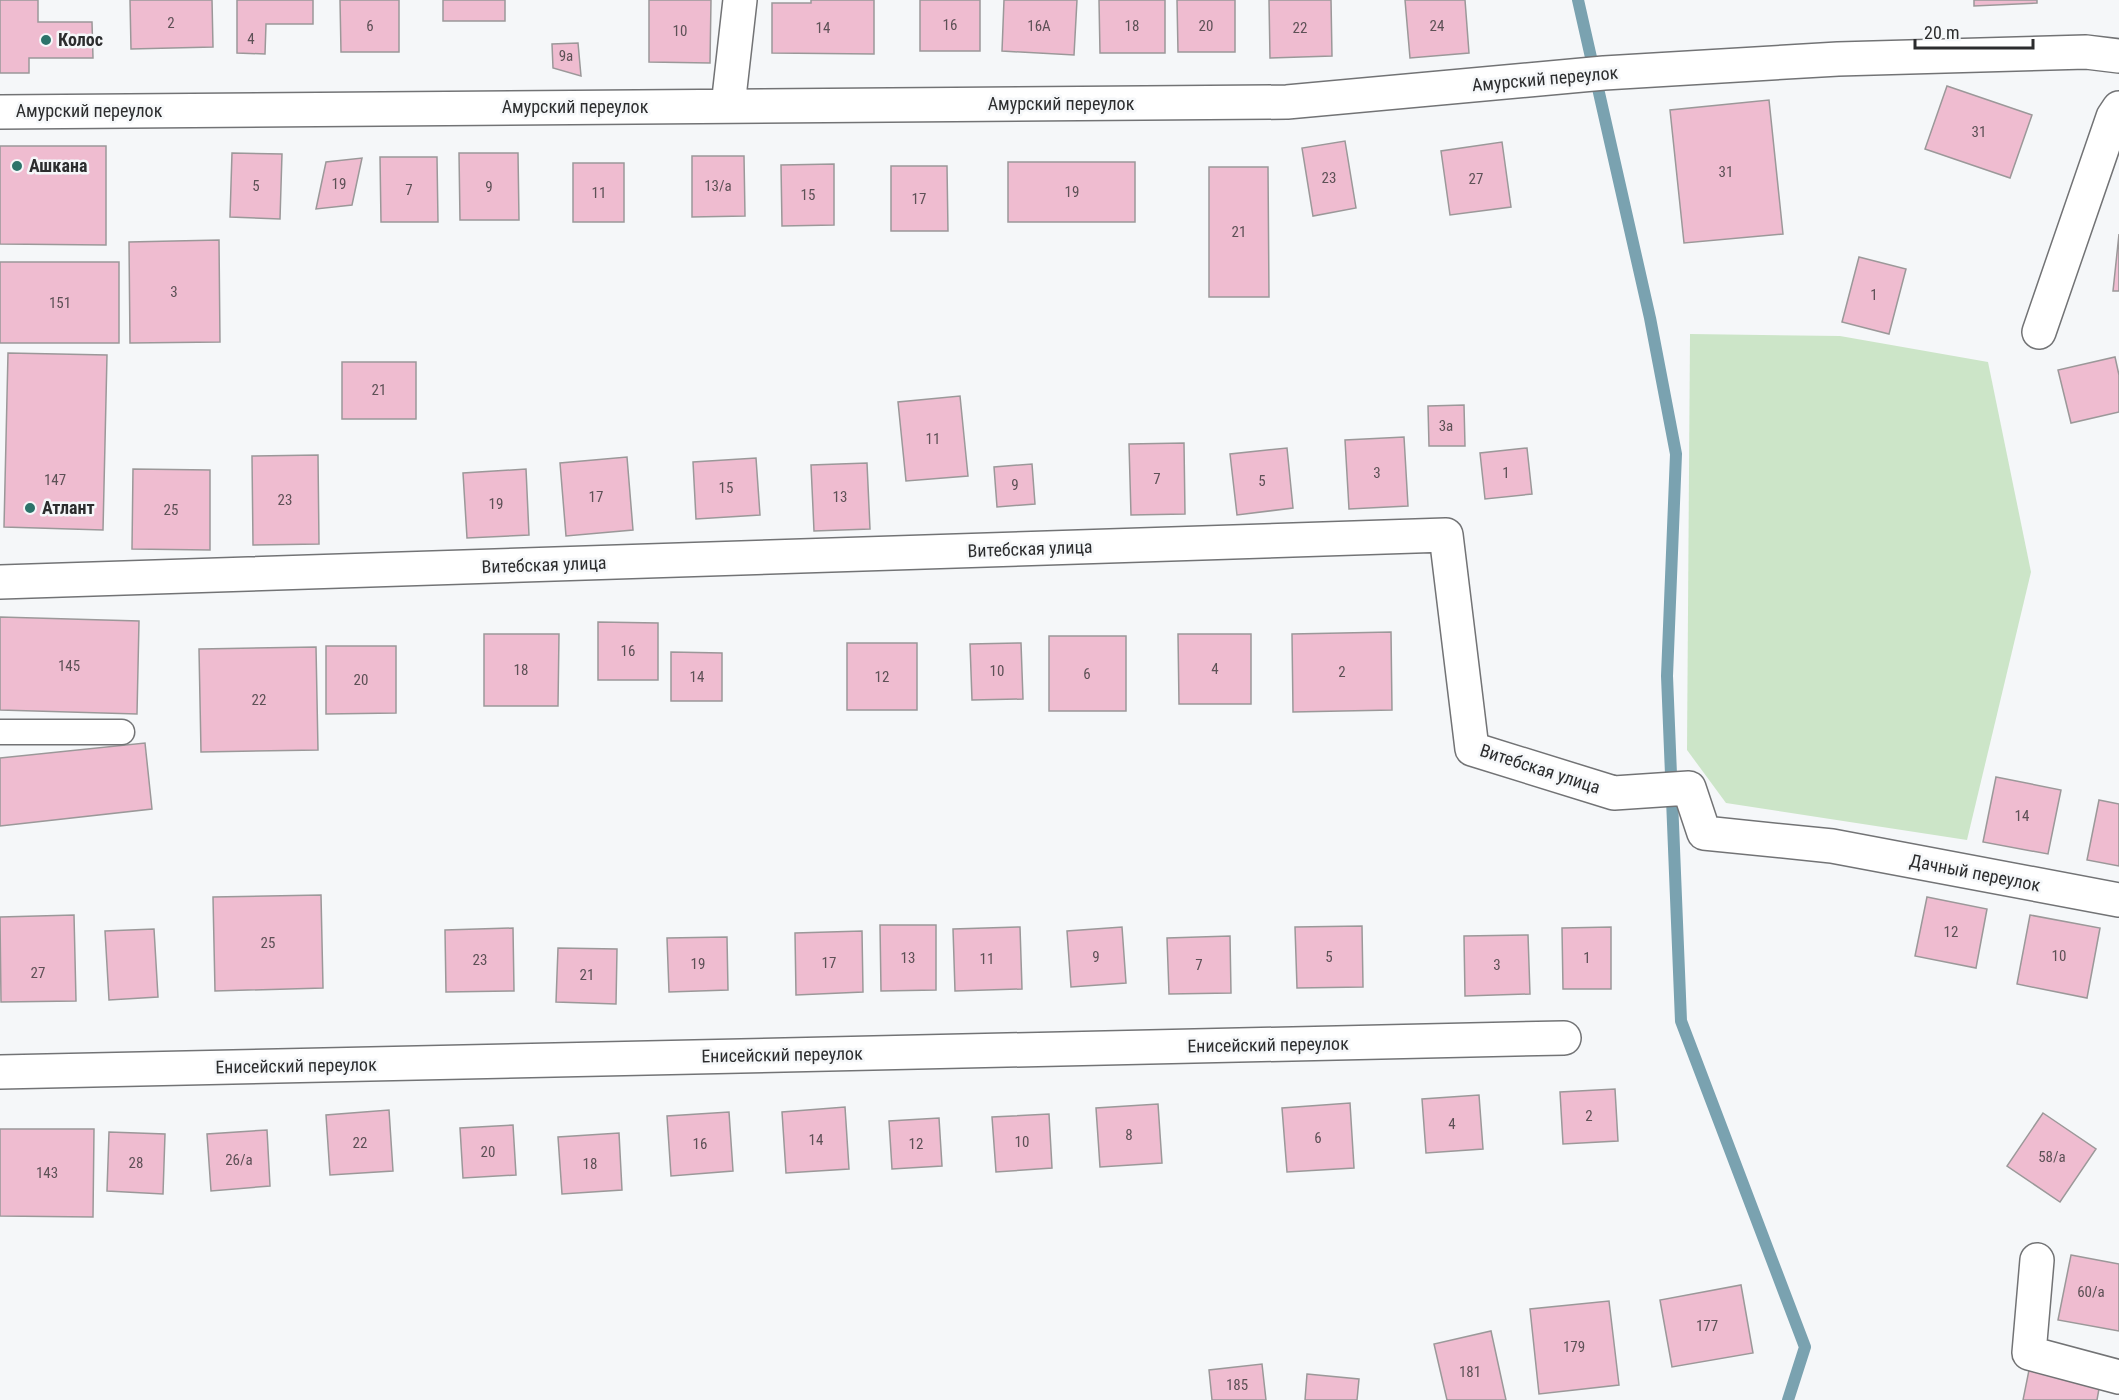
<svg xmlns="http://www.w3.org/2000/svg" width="2119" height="1400" font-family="'Roboto Condensed',sans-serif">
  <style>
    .green { fill: #cce5c8 }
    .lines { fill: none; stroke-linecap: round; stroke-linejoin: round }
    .stream { stroke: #7aa2b0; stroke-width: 12 }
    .building { fill: #efbcd0; stroke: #9b9899; stroke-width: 1.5 }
    .lane-casing { stroke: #727375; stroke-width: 27 }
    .street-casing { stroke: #727375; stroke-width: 36 }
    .lane { stroke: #fff; stroke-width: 24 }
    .street { stroke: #fff; stroke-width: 33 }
    .poi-dot { fill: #2c736a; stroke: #f5f7f9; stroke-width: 2 }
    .labels { text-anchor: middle; stroke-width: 5; stroke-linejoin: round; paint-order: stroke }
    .number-label { font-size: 15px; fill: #5d5156 }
    .poi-label { font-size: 18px; font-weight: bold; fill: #2c2d2e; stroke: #f5f7f9; text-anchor: start }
    .street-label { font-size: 18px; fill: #2c2d2e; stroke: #f5f7f9 }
  </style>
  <rect width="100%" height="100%" fill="#f5f7f9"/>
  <!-- green -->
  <path class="green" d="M 1690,334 L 1840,336 L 1988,362 L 2031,572 L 1967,840 L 1726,803 L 1687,750 Z"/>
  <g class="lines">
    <!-- stream -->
    <path class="stream" d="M 1578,0 L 1650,318 L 1676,454 L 1667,676 L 1681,1021 L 1805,1347 L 1788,1400"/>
  </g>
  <!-- building -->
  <path class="building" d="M 0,0 L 38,0 L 38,22 L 92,22 L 93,58 L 29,58 L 29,73 L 0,73 Z
    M 130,0 L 212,0 L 213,47 L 131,49 Z
    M 237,0 L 313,0 L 313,24 L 266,24 L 265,54 L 237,53 Z
    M 340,0 L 399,0 L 399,52 L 341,52 Z
    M 443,0 L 505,0 L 505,21 L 443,21 Z
    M 649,0 L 711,0 L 710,63 L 649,62 Z
    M 811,0 L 874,0 L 874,54 L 772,53 L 772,3 L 811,3 Z
    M 920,0 L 980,0 L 980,51 L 920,51 Z
    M 1004,0 L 1077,0 L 1074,55 L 1002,51 Z
    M 1099,0 L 1165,0 L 1165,53 L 1100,53 Z
    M 1177,0 L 1235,0 L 1235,52 L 1178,52 Z
    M 1269,0 L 1331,0 L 1332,56 L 1270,58 Z
    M 1405,0 L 1465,0 L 1469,53 L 1410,58 Z
    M 1974,0 L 2037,0 L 2037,3 L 1974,6 Z
    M 578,43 L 581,76 L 553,68 L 552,44 Z
    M 1947,86 L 2032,115 L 2010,178 L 1925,149 Z
    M 1769,100 L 1783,234 L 1684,243 L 1670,110 Z
    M 1345,141 L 1356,208 L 1313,216 L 1302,148 Z
    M 1502,142 L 1511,207 L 1450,215 L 1441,151 Z
    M 0,146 L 106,146 L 106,245 L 0,244 Z
    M 232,153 L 282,154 L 280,219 L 230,217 Z
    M 459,153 L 518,153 L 519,220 L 460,220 Z
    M 692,156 L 744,156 L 745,216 L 692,217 Z
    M 380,157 L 437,157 L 438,222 L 381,222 Z
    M 362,158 L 352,205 L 316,209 L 326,162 Z
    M 1008,162 L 1135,162 L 1135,222 L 1008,222 Z
    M 573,163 L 624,163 L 624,222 L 573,222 Z
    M 834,164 L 834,225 L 782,226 L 781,165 Z
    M 891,166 L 947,166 L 948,231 L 891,231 Z
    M 1209,167 L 1268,167 L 1269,297 L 1209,297 Z
    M 2119,234 L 2119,291 L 2113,291 Z
    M 219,240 L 220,342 L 130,343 L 129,242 Z
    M 1859,257 L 1906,269 L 1889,334 L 1842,322 Z
    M 0,262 L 119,262 L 119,343 L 0,343 Z
    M 8,353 L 107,355 L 103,530 L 4,527 Z
    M 2115,357 L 2119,375 L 2119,412 L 2071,423 L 2058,370 Z
    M 342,362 L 416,362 L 416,419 L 342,419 Z
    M 960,396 L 968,476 L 906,481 L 898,402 Z
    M 1464,405 L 1465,446 L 1429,446 L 1428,406 Z
    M 1404,437 L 1408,506 L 1349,509 L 1345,440 Z
    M 1184,443 L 1185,514 L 1131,515 L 1129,444 Z
    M 1287,448 L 1293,508 L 1237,515 L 1230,454 Z
    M 1527,448 L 1532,494 L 1485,499 L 1480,453 Z
    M 318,455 L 319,544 L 253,545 L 252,456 Z
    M 627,457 L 633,530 L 566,536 L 560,463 Z
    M 756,458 L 760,515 L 696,519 L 693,462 Z
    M 867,463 L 870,529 L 814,531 L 811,465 Z
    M 1032,464 L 1035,504 L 997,507 L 994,467 Z
    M 133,469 L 210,470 L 210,550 L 132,549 Z
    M 526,469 L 529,535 L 467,538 L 463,473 Z
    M 0,617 L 139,621 L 137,714 L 0,710 Z
    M 598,622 L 658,623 L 658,680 L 598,680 Z
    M 1391,632 L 1392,710 L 1293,712 L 1292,634 Z
    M 484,634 L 559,634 L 558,706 L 484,706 Z
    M 1178,634 L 1251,634 L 1251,704 L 1179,704 Z
    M 1049,636 L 1126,636 L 1126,711 L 1049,711 Z
    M 847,643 L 917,643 L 917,710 L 847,710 Z
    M 1021,643 L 1023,699 L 972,700 L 970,644 Z
    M 326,646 L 396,646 L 396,713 L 326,714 Z
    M 316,647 L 318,750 L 201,752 L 199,649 Z
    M 671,652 L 722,653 L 722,701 L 671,701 Z
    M 145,743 L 152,809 L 0,826 L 0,758 Z
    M 1996,777 L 2061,790 L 2048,854 L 1983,842 Z
    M 2099,800 L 2119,804 L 2119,866 L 2087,860 Z
    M 321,895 L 323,988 L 215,991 L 213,897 Z
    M 1927,897 L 1987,909 L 1976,968 L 1915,956 Z
    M 74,915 L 76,1001 L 1,1002 L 0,917 Z
    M 2030,915 L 2100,928 L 2087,998 L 2017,984 Z
    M 880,925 L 936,925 L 936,990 L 881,991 Z
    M 1362,926 L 1363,987 L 1297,988 L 1295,927 Z
    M 1020,927 L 1022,989 L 955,991 L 953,929 Z
    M 1122,927 L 1126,983 L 1071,987 L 1067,931 Z
    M 1611,927 L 1611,989 L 1563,989 L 1562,928 Z
    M 513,928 L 514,991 L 446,992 L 445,930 Z
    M 154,929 L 158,997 L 109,1000 L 105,931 Z
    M 862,931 L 863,992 L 796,995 L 795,933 Z
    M 1528,935 L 1530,994 L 1465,996 L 1464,936 Z
    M 1230,936 L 1231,993 L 1169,994 L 1167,938 Z
    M 727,937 L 728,990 L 669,992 L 667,938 Z
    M 558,948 L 617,949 L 616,1004 L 556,1002 Z
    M 1615,1089 L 1618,1141 L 1563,1144 L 1560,1092 Z
    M 1479,1095 L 1483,1149 L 1426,1153 L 1422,1099 Z
    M 1350,1103 L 1354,1168 L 1287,1172 L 1282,1108 Z
    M 1158,1104 L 1162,1163 L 1100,1167 L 1096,1108 Z
    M 845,1107 L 849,1169 L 786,1173 L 782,1112 Z
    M 389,1110 L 393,1171 L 330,1175 L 326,1115 Z
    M 729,1112 L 733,1171 L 671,1176 L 667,1116 Z
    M 2043,1113 L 2096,1149 L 2060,1202 L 2007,1166 Z
    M 1049,1114 L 1052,1168 L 996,1172 L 992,1117 Z
    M 939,1118 L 942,1166 L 892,1169 L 889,1121 Z
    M 513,1125 L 516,1175 L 463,1178 L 460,1128 Z
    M 0,1129 L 94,1129 L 93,1217 L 0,1216 Z
    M 267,1130 L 270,1186 L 211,1191 L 207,1134 Z
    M 109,1132 L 165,1134 L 163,1194 L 107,1191 Z
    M 619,1133 L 622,1190 L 562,1194 L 558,1137 Z
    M 2071,1255 L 2119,1264 L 2119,1331 L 2058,1320 Z
    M 1741,1285 L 1753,1353 L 1672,1367 L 1660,1300 Z
    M 1609,1301 L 1619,1385 L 1539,1394 L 1530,1309 Z
    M 1491,1331 L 1506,1400 L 1447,1400 L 1434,1344 Z
    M 1262,1364 L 1266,1400 L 1212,1400 L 1209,1370 Z
    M 2029,1370 L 2100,1383 L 2097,1400 L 2023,1400 Z
    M 1307,1374 L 1359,1379 L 1357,1400 L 1305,1400 Z"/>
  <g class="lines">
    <defs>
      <path id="lane" d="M 0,732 L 122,732"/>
      <path id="street" d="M 728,106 L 740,0
        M 0,112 L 1287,102 L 1604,73 L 1838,59 L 2086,52 L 2119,56
        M 2039,332 L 2113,117 L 2119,108
        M 0,582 L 1446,535 L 1472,749 L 1614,793 L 1689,788 L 1704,833 L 1832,846 L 2119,900
        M 0,1072 L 1564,1038
        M 2037,1260 L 2029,1353 L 2119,1377"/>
    </defs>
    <!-- lane casing -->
    <use href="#lane" class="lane-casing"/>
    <!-- street casing -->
    <use href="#street" class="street-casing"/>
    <!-- lane -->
    <use href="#lane" class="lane"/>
    <!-- street -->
    <use href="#street" class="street"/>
  </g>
  <!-- markers -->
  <g class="poi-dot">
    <circle cx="46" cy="40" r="6"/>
    <circle cx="17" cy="166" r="6"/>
    <circle cx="30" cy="508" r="6"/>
  </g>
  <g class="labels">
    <!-- number labels -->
    <g class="number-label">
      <text x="171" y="28">2</text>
      <text x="950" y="30">16</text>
      <text x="370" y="31">6</text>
      <text x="1039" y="31">16А</text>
      <text x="1132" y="31">18</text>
      <text x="1206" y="31">20</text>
      <text x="1437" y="31">24</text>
      <text x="823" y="33">14</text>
      <text x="1300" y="33">22</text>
      <text x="680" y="36">10</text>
      <text x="251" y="44">4</text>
      <text x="566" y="61">9а</text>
      <text x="1979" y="137">31</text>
      <text x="1726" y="177">31</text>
      <text x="1329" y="183">23</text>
      <text x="1476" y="184">27</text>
      <text x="339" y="189">19</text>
      <text x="256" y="191">5</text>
      <text x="718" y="191">13/а</text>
      <text x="489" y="192">9</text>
      <text x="409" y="195">7</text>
      <text x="1072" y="197">19</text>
      <text x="599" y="198">11</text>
      <text x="808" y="200">15</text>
      <text x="919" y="204">17</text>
      <text x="1239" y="237">21</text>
      <text x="174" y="297">3</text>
      <text x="1874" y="300">1</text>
      <text x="60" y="308">151</text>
      <text x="379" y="395">21</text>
      <text x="1446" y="431">3а</text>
      <text x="933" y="444">11</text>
      <text x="1377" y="478">3</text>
      <text x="1506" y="478">1</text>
      <text x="1157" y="484">7</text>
      <text x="55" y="485">147</text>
      <text x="1262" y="486">5</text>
      <text x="1015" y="490">9</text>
      <text x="726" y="493">15</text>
      <text x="596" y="502">17</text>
      <text x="840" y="502">13</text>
      <text x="285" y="505">23</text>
      <text x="496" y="509">19</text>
      <text x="171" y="515">25</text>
      <text x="628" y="656">16</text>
      <text x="69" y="671">145</text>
      <text x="1215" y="674">4</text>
      <text x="521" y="675">18</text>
      <text x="997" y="676">10</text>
      <text x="1342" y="677">2</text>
      <text x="1087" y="679">6</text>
      <text x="697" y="682">14</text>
      <text x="882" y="682">12</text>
      <text x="361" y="685">20</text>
      <text x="259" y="705">22</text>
      <text x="2022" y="821">14</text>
      <text x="1951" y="937">12</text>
      <text x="268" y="948">25</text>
      <text x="2059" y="961">10</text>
      <text x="1096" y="962">9</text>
      <text x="1329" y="962">5</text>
      <text x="908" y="963">13</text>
      <text x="1587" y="963">1</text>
      <text x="987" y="964">11</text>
      <text x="480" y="965">23</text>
      <text x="829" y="968">17</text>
      <text x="698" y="969">19</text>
      <text x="1199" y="970">7</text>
      <text x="1497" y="970">3</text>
      <text x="38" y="978">27</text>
      <text x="587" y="980">21</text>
      <text x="1589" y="1121">2</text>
      <text x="1452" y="1129">4</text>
      <text x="1129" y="1140">8</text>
      <text x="1318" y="1143">6</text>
      <text x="816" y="1145">14</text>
      <text x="1022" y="1147">10</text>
      <text x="360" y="1148">22</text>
      <text x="700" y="1149">16</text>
      <text x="916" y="1149">12</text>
      <text x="488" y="1157">20</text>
      <text x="2052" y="1162">58/а</text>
      <text x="239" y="1165">26/а</text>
      <text x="136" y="1168">28</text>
      <text x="590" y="1169">18</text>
      <text x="47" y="1178">143</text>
      <text x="2091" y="1297">60/а</text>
      <text x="1707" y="1331">177</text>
      <text x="1574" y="1352">179</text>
      <text x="1470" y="1377">181</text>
      <text x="1237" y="1390">185</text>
    </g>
    <!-- poi labels -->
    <g class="poi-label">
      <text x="58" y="46">Колос</text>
      <text x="29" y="172">Ашкана</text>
      <text x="42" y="514">Атлант</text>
    </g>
    <!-- street labels -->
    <g class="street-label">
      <text transform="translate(1545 79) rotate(-5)" y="6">Амурский переулок</text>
      <text x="1061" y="110">Амурский переулок</text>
      <text x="575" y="113">Амурский переулок</text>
      <text x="89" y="117">Амурский переулок</text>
      <text transform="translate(1030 549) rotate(-2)" y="6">Витебская улица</text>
      <text transform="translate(544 565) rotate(-2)" y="6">Витебская улица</text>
      <text transform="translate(1540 769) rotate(18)" y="6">Витебская улица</text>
      <text transform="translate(1975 873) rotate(11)" y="6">Дачный переулок</text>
      <text transform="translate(1268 1045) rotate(-1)" y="6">Енисейский переулок</text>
      <text transform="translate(782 1055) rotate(-1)" y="6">Енисейский переулок</text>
      <text transform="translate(296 1066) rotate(-1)" y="6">Енисейский переулок</text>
    </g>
  </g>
  <!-- scale -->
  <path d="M1915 39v9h118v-9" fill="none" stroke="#2c2d2e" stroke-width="3"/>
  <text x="1924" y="39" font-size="18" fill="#2c2d2e" stroke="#f5f7f9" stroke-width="4.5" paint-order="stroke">20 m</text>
</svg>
